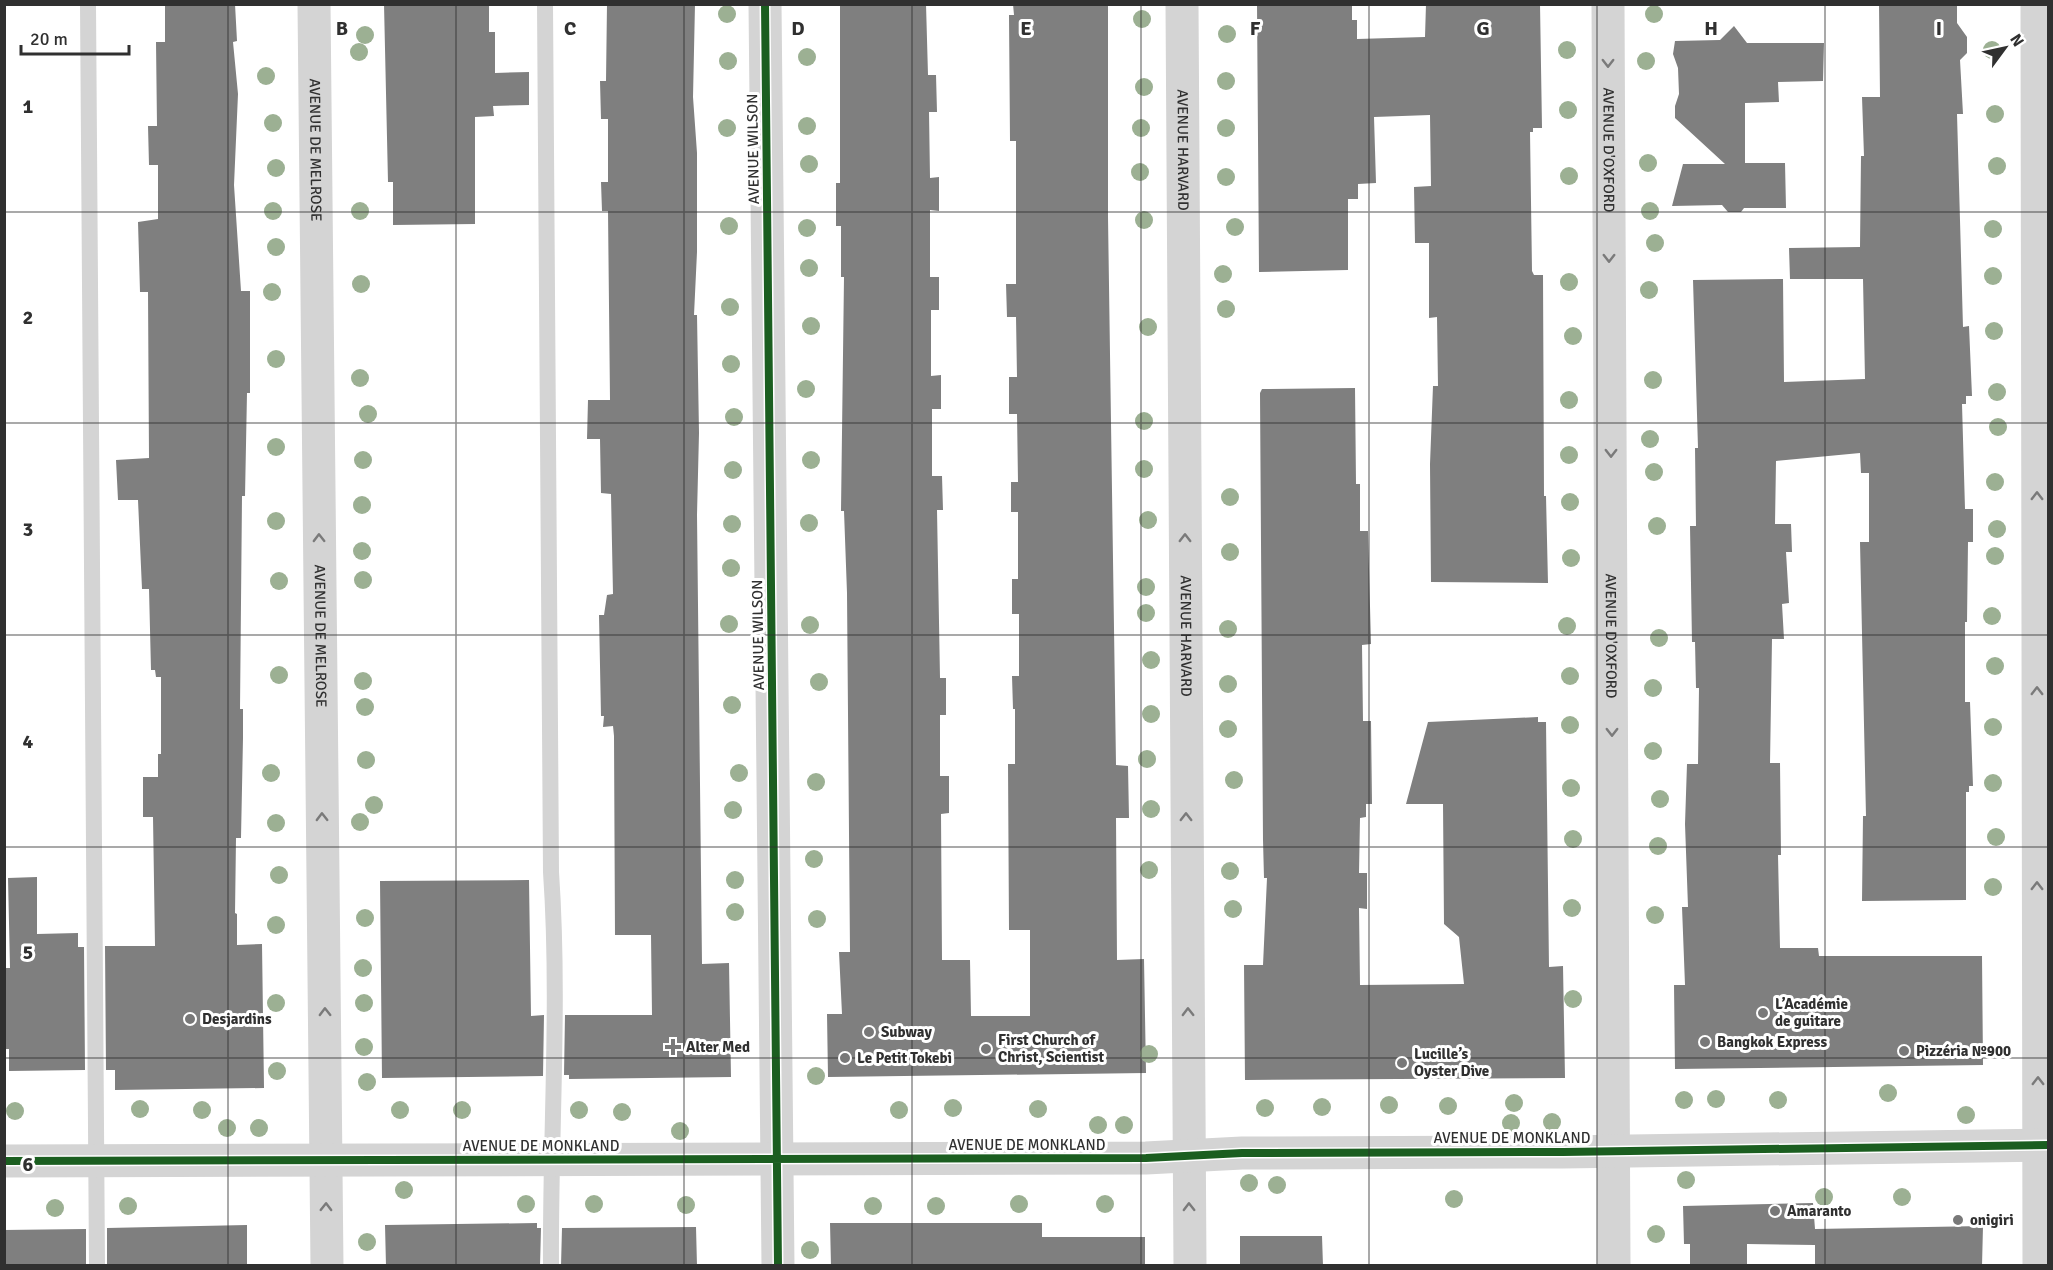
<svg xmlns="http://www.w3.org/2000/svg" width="2053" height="1270" font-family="Signika,sans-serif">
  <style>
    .building { fill: #7f7f7f }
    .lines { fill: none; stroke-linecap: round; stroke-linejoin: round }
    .service { stroke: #d4d4d4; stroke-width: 16 }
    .minor { stroke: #d4d4d4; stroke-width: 33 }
    .tertiary { stroke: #d4d4d4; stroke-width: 33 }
    .cycleway-casing { stroke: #fff; stroke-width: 11 }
    .cycleway { stroke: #1b5e20; stroke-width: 8 }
    .tree { fill: #9cb093 }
    .oneway { stroke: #7a7a7a }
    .grid { fill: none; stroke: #303030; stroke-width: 1.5; stroke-opacity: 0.55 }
    .poi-dot { fill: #787878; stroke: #fff; stroke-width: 2 }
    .labels { text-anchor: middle; stroke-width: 6; stroke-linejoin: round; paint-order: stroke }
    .street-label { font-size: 15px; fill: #303030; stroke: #fff }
    .poi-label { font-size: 15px; font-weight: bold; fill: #303030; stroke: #fff; text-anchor: start }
    .grid-label { font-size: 20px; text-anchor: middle; font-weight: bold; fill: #303030; stroke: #fff; stroke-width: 6; stroke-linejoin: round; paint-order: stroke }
  </style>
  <rect width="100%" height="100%" fill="#fff"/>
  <!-- building -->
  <path class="building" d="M 165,4 L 235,4 L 237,41 L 233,42 L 238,94 L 234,185 L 241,291 L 250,291 L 250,393 L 247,393 L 245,496 L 242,496 L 240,709 L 243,709 L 243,738 L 241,838 L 236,838 L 235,913 L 237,914 L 237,945 L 262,944 L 264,1088 L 115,1090 L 115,1070 L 106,1070 L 105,946 L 155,946 L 153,817 L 143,817 L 143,777 L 158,777 L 158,754 L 161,754 L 161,677 L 156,677 L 155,670 L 151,670 L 149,589 L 142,589 L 138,500 L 118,500 L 116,460 L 149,458 L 148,292 L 140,292 L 138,222 L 158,219 L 158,165 L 149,165 L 148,126 L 157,126 L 156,42 L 165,42 Z
    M 384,4 L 489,4 L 489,32 L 495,32 L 495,73 L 529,72 L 529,105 L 493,106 L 494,116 L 475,117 L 475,224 L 393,225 L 393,182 L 388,182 Z
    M 607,4 L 695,4 L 693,97 L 697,153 L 697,252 L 694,315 L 697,315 L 699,433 L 697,515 L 702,964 L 729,963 L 731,1077 L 569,1079 L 569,1075 L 564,1075 L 565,1015 L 652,1015 L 651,935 L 615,935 L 614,736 L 613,726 L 603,727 L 604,716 L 601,716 L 599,615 L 604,615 L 607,595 L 613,594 L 611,494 L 601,493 L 600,439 L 587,439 L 588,400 L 610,400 L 608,211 L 602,211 L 601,182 L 608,182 L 608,119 L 601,119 L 600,81 L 606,81 Z
    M 840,4 L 926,4 L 928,75 L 936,75 L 937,112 L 929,112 L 930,178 L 939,177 L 939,211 L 930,210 L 930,277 L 939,277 L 939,310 L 931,310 L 931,376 L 941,375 L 941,409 L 932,409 L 932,476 L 942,476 L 943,510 L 937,510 L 940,678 L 946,678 L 946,715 L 940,715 L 940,776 L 949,776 L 949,813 L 941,814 L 942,960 L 970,960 L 971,1016 L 1030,1016 L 1030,930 L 1009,930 L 1008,764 L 1015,764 L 1015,709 L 1013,709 L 1012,676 L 1019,676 L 1019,614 L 1012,614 L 1012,579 L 1018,579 L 1018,512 L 1011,512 L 1011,482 L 1018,482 L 1017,414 L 1009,414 L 1009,377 L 1017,377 L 1016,317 L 1007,317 L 1006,284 L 1016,284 L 1016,141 L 1010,141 L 1009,15 L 1014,15 L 1013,4 L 1108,4 L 1108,217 L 1116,765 L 1128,766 L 1129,818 L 1116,818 L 1117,960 L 1144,959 L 1146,1073 L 828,1077 L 827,1014 L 842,1014 L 839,952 L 850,952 L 847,593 L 844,511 L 841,511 L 844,277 L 841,277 L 841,226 L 836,226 L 836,183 L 840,183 Z
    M 1257,4 L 1352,4 L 1352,20 L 1357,20 L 1357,39 L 1425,37 L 1426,4 L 1540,4 L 1542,128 L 1533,128 L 1533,132 L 1530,132 L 1532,271 L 1534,275 L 1543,275 L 1544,496 L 1546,496 L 1548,583 L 1431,582 L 1430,464 L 1433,386 L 1438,386 L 1437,317 L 1429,318 L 1429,243 L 1415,243 L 1414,187 L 1431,186 L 1430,115 L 1374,117 L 1376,183 L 1358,184 L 1358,199 L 1348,199 L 1348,270 L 1259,272 Z
    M 1879,4 L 1957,4 L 1957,23 L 1967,37 L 1967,53 L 1960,60 L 1963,114 L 1957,114 L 1963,327 L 1969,326 L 1972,396 L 1966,396 L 1966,404 L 1962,404 L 1965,509 L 1973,509 L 1973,542 L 1968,542 L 1967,622 L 1965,622 L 1965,702 L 1970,702 L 1973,786 L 1969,786 L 1969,792 L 1966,792 L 1966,900 L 1862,901 L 1863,816 L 1866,816 L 1860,542 L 1869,542 L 1869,473 L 1861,473 L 1860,453 L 1776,461 L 1775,524 L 1791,524 L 1792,552 L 1786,552 L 1789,603 L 1782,604 L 1784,639 L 1772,639 L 1770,763 L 1780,763 L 1781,855 L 1778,855 L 1780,948 L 1818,948 L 1819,956 L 1982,956 L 1983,1065 L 1675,1069 L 1674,985 L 1685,985 L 1682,907 L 1688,907 L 1685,824 L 1687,764 L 1698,764 L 1699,688 L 1696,688 L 1695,642 L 1692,642 L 1690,526 L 1696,526 L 1695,448 L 1698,448 L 1693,280 L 1783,279 L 1784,382 L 1865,379 L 1863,279 L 1790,279 L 1789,248 L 1860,247 L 1861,156 L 1864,156 L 1862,97 L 1880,97 Z
    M 1734,26 L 1747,43 L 1824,43 L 1823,81 L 1778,82 L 1779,102 L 1745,103 L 1745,163 L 1785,163 L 1786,208 L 1744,208 L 1741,212 L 1728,212 L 1722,205 L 1672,206 L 1683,164 L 1725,164 L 1675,118 L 1675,106 L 1679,94 L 1678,68 L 1673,54 L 1675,41 L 1720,40 Z
    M 1355,388 L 1356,484 L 1360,484 L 1360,531 L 1368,531 L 1371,644 L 1362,645 L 1363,721 L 1371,721 L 1372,804 L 1366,804 L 1366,817 L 1360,818 L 1359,873 L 1367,873 L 1367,909 L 1359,908 L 1360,985 L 1464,984 L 1459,937 L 1444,924 L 1443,804 L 1406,804 L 1428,722 L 1538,717 L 1538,722 L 1546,722 L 1549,967 L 1563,966 L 1565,1078 L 1245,1080 L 1244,965 L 1263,965 L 1267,878 L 1264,878 L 1263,840 L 1260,393 L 1262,389 Z
    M 37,877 L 37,934 L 78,933 L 78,947 L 84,947 L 85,1070 L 9,1071 L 9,1049 L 4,1049 L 4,968 L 10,968 L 8,878 Z
    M 529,880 L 531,1016 L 544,1015 L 543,1076 L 382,1078 L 380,881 Z
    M 1813,1203 L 1815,1229 L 1983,1226 L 1982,1266 L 1815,1266 L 1815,1245 L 1747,1244 L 1747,1266 L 1690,1266 L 1690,1244 L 1684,1244 L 1683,1206 Z
    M 537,1223 L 537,1228 L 541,1228 L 540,1266 L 386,1266 L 385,1225 Z
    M 830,1223 L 1042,1223 L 1042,1237 L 1145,1237 L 1145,1266 L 831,1266 Z
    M 247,1225 L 247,1266 L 107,1266 L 107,1228 Z
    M 696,1227 L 697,1266 L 561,1266 L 562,1228 Z
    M 86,1229 L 86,1266 L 4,1266 L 4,1230 Z
    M 1240,1236 L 1322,1236 L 1323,1266 L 1240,1266 Z"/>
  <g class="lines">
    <!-- service -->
    <path class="service" d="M 88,4 L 97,1266
      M 545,4 L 551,872 C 560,1003 550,1134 551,1266"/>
    <!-- minor -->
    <g class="minor">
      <path id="s1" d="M 314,4 L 327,1266"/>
      <path d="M 765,4 L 778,1266"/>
      <path id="s2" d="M 1182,4 L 1190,1266"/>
      <path id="s3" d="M 1608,4 L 1614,1266"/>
      <path d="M 2037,4 L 2039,1266"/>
    </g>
    <!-- tertiary -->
    <path class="tertiary" d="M 4,1161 L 1146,1158 L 1242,1153 L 1563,1152 L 2048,1145"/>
    <defs>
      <path id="cycleway" d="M 765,4 L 778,1266
        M 4,1161 L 1146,1158 L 1242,1153 L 1563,1152 L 2048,1145"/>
    </defs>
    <!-- cycleway casing -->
    <use href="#cycleway" class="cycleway-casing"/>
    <!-- cycleway -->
    <use href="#cycleway" class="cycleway"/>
  </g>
  <!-- trees -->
  <g class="tree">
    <circle cx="727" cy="14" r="9"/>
    <circle cx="1654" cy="14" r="9"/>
    <circle cx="1142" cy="19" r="9"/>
    <circle cx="1227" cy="34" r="9"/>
    <circle cx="365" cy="35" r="9"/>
    <circle cx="1567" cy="50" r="9"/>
    <circle cx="1992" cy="50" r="9"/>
    <circle cx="359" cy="52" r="9"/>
    <circle cx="807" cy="57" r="9"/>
    <circle cx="728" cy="61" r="9"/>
    <circle cx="1646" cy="61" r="9"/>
    <circle cx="266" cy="76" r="9"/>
    <circle cx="1226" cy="81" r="9"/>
    <circle cx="1144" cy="87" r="9"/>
    <circle cx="1568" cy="110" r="9"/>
    <circle cx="1995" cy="114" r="9"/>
    <circle cx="273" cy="123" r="9"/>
    <circle cx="807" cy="126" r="9"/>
    <circle cx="727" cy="128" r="9"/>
    <circle cx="1141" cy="128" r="9"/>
    <circle cx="1226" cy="128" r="9"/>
    <circle cx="1648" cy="163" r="9"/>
    <circle cx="809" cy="164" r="9"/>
    <circle cx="1997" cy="166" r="9"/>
    <circle cx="276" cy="168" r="9"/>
    <circle cx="1140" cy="172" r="9"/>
    <circle cx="1569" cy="176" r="9"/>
    <circle cx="1226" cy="177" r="9"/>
    <circle cx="273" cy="211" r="9"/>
    <circle cx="360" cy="211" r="9"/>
    <circle cx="1650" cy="211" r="9"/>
    <circle cx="1144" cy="220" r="9"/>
    <circle cx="729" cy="226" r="9"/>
    <circle cx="1235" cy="227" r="9"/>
    <circle cx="807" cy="228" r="9"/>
    <circle cx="1993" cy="229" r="9"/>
    <circle cx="1655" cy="243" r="9"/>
    <circle cx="276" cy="247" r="9"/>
    <circle cx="809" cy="268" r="9"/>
    <circle cx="1223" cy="274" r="9"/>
    <circle cx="1993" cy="276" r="9"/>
    <circle cx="1569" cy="282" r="9"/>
    <circle cx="361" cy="284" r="9"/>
    <circle cx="1649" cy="290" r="9"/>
    <circle cx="272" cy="292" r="9"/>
    <circle cx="730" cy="307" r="9"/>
    <circle cx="1226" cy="309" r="9"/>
    <circle cx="811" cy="326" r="9"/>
    <circle cx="1148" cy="327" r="9"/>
    <circle cx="1994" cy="331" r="9"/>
    <circle cx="1573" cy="336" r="9"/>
    <circle cx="276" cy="359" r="9"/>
    <circle cx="731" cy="364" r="9"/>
    <circle cx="360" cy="378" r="9"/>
    <circle cx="1653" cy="380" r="9"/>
    <circle cx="806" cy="389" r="9"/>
    <circle cx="1997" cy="392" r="9"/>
    <circle cx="1569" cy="400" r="9"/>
    <circle cx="368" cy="414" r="9"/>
    <circle cx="734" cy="417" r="9"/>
    <circle cx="1144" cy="421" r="9"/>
    <circle cx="1998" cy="427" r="9"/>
    <circle cx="1650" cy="439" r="9"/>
    <circle cx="276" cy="447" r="9"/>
    <circle cx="1569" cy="455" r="9"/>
    <circle cx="363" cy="460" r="9"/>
    <circle cx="811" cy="460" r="9"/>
    <circle cx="1144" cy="469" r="9"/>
    <circle cx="733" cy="470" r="9"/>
    <circle cx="1654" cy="472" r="9"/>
    <circle cx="1995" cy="482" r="9"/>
    <circle cx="1230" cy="497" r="9"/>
    <circle cx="1570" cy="502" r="9"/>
    <circle cx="362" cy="505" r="9"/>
    <circle cx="1148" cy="520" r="9"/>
    <circle cx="276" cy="521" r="9"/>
    <circle cx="809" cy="523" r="9"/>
    <circle cx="732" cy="524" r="9"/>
    <circle cx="1657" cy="526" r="9"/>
    <circle cx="1997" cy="529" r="9"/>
    <circle cx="362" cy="551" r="9"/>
    <circle cx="1230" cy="552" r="9"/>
    <circle cx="1995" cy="556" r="9"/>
    <circle cx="1571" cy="558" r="9"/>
    <circle cx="731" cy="568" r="9"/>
    <circle cx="363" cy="580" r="9"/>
    <circle cx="279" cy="581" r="9"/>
    <circle cx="1146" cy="587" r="9"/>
    <circle cx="1146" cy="613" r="9"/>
    <circle cx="1992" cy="616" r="9"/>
    <circle cx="729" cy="624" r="9"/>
    <circle cx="810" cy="625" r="9"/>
    <circle cx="1567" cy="626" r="9"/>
    <circle cx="1228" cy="629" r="9"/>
    <circle cx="1659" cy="638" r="9"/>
    <circle cx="1151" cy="660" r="9"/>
    <circle cx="1995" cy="666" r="9"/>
    <circle cx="279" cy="675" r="9"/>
    <circle cx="1570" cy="676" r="9"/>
    <circle cx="363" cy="681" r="9"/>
    <circle cx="819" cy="682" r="9"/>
    <circle cx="1228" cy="684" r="9"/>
    <circle cx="1653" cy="688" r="9"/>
    <circle cx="732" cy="705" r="9"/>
    <circle cx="365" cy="707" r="9"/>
    <circle cx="1151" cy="714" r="9"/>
    <circle cx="1570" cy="725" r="9"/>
    <circle cx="1993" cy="727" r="9"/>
    <circle cx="1228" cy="729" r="9"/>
    <circle cx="1653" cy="751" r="9"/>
    <circle cx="1147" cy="759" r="9"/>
    <circle cx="366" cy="760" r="9"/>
    <circle cx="271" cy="773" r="9"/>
    <circle cx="739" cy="773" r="9"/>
    <circle cx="1234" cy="780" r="9"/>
    <circle cx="816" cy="782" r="9"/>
    <circle cx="1993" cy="783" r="9"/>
    <circle cx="1571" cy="788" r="9"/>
    <circle cx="1660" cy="799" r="9"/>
    <circle cx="374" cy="805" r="9"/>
    <circle cx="1151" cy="809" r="9"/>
    <circle cx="733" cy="810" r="9"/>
    <circle cx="360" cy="822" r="9"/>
    <circle cx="276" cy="823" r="9"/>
    <circle cx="1996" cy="837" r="9"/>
    <circle cx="1573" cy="839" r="9"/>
    <circle cx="1658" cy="846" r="9"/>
    <circle cx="814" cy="859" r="9"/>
    <circle cx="1149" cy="870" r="9"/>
    <circle cx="1230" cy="871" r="9"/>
    <circle cx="279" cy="875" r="9"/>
    <circle cx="735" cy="880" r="9"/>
    <circle cx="1993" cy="887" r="9"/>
    <circle cx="1572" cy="908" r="9"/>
    <circle cx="1233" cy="909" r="9"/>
    <circle cx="735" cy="912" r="9"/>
    <circle cx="1655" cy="915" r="9"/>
    <circle cx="365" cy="918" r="9"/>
    <circle cx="817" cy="919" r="9"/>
    <circle cx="276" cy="925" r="9"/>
    <circle cx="363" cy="968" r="9"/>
    <circle cx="1573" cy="999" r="9"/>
    <circle cx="276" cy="1003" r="9"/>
    <circle cx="364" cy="1003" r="9"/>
    <circle cx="364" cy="1047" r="9"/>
    <circle cx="1149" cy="1054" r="9"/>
    <circle cx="277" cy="1071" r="9"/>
    <circle cx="816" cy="1076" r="9"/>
    <circle cx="367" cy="1082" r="9"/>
    <circle cx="1888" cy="1093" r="9"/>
    <circle cx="1716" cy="1099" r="9"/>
    <circle cx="1684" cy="1100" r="9"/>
    <circle cx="1778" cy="1100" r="9"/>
    <circle cx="1514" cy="1103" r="9"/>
    <circle cx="1389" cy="1105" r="9"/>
    <circle cx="1448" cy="1106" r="9"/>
    <circle cx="1322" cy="1107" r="9"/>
    <circle cx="953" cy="1108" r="9"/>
    <circle cx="1265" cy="1108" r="9"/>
    <circle cx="140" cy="1109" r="9"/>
    <circle cx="1038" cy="1109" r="9"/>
    <circle cx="202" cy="1110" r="9"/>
    <circle cx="400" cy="1110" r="9"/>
    <circle cx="462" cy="1110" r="9"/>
    <circle cx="579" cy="1110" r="9"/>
    <circle cx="899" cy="1110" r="9"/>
    <circle cx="15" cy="1111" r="9"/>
    <circle cx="622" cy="1112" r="9"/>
    <circle cx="1966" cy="1115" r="9"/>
    <circle cx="1552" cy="1122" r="9"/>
    <circle cx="1511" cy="1123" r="9"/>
    <circle cx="1098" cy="1125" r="9"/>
    <circle cx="1124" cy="1125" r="9"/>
    <circle cx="227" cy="1128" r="9"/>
    <circle cx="259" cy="1128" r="9"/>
    <circle cx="680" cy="1131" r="9"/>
    <circle cx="1686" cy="1180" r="9"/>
    <circle cx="1249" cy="1183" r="9"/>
    <circle cx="1277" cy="1185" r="9"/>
    <circle cx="404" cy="1190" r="9"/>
    <circle cx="1824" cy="1197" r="9"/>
    <circle cx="1902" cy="1197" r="9"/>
    <circle cx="1454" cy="1199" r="9"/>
    <circle cx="526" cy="1204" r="9"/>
    <circle cx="594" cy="1204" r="9"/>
    <circle cx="1019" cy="1204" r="9"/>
    <circle cx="1105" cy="1204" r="9"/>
    <circle cx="686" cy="1205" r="9"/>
    <circle cx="128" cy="1206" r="9"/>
    <circle cx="873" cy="1206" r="9"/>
    <circle cx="936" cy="1206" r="9"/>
    <circle cx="55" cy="1208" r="9"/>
    <circle cx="1656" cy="1234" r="9"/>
    <circle cx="367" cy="1242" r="9"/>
    <circle cx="810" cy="1250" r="9"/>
  </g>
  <!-- one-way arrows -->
  <defs><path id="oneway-chevron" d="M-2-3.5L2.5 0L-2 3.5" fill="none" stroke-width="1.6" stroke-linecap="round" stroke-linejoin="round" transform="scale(1.5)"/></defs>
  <g class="oneway">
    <use href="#oneway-chevron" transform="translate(1608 63) rotate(90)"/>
    <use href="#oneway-chevron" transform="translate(1609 258) rotate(90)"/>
    <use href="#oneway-chevron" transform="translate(1611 453) rotate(90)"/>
    <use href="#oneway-chevron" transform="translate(2037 496) rotate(-90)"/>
    <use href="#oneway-chevron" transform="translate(319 538) rotate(-91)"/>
    <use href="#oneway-chevron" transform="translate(1185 538) rotate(-90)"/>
    <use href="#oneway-chevron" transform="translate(2037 691) rotate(-90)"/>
    <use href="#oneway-chevron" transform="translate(1612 732) rotate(90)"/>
    <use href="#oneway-chevron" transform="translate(322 817) rotate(-91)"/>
    <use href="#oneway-chevron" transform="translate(1186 817) rotate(-90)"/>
    <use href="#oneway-chevron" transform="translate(2037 886) rotate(-90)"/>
    <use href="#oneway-chevron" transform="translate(325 1012) rotate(-91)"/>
    <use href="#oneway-chevron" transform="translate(1188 1012) rotate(-91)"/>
    <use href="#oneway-chevron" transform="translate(2038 1081) rotate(-90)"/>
    <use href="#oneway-chevron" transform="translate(326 1207) rotate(-89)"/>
    <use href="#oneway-chevron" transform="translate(1189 1207) rotate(-91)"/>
  </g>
  <!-- grid -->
  <path class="grid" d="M 228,4 L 228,1266M 456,4 L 456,1266M 684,4 L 684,1266M 912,4 L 912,1266M 1141,4 L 1141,1266M 1369,4 L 1369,1266M 1597,4 L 1597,1266M 1825,4 L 1825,1266M 4,212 L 2048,212M 4,423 L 2048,423M 4,635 L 2048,635M 4,847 L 2048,847M 4,1058 L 2048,1058"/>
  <!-- markers -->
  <g class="poi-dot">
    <circle cx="1763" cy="1013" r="6"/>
    <circle cx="190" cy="1019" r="6"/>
    <circle cx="869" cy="1032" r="6"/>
    <circle cx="1705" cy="1042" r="6"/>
    <path d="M670 1038h6v6h6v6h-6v6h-6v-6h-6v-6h6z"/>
    <circle cx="986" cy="1049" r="6"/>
    <circle cx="1904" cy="1051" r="6"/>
    <circle cx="845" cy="1058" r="6"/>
    <circle cx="1402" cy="1063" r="6"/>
    <circle cx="1775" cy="1211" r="6"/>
    <circle cx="1958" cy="1220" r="6"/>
  </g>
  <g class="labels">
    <!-- street labels -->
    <g class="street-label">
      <text dy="5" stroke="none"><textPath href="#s1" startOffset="146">AVENUE DE MELROSE</textPath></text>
      <text transform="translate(753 149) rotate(-91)" y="5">AVENUE WILSON</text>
      <text dy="5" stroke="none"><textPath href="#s2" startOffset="146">AVENUE HARVARD</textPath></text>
      <text dy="5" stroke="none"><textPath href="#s3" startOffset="146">AVENUE D'OXFORD</textPath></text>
      <text dy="5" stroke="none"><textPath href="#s1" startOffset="632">AVENUE DE MELROSE</textPath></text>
      <text transform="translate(758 635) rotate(-91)" y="5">AVENUE WILSON</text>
      <text dy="5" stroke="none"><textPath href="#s2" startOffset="632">AVENUE HARVARD</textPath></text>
      <text dy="5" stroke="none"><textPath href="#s3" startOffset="632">AVENUE D'OXFORD</textPath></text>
      <text x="1512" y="1143">AVENUE DE MONKLAND</text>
      <text x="1027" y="1150">AVENUE DE MONKLAND</text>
      <text x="541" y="1151">AVENUE DE MONKLAND</text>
    </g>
    <!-- poi labels -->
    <g class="poi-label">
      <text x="1775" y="1009">L’Académie<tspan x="1775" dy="17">de guitare</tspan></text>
      <text x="202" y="1024">Desjardins</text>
      <text x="881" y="1037">Subway</text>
      <text x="998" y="1045">First Church of<tspan x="998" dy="17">Christ, Scientist</tspan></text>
      <text x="1717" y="1047">Bangkok Express</text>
      <text x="686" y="1052">Alter Med</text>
      <text x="1916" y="1056">Pizzéria №900</text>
      <text x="1414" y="1059">Lucille’s<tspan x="1414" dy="17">Oyster Dive</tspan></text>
      <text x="857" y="1063">Le Petit Tokebi</text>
      <text x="1787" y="1216">Amaranto</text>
      <text x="1970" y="1225">onigiri</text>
    </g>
  </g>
  <g class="grid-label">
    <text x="342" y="35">B</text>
    <text x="570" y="35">C</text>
    <text x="798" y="35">D</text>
    <text x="1026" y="35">E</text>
    <text x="1255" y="35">F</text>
    <text x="1483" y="35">G</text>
    <text x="1711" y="35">H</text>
    <text x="1939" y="35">I</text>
    <text x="28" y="113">1</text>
    <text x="28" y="324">2</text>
    <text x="28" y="536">3</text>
    <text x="28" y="748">4</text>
    <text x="28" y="959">5</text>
    <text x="28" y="1171">6</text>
  </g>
  <!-- border -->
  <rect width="2053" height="1270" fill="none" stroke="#303030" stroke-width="12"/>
  <!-- north arrow -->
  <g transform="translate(2005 48) rotate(57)" stroke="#ffffff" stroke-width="4.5" paint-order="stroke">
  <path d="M0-4.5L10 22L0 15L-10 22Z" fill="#303030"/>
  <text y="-9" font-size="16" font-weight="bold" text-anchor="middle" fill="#303030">N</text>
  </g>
  <!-- scale -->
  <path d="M21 45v9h108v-9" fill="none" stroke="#303030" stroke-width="3"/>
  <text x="30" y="45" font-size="18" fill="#303030" stroke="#ffffff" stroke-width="4.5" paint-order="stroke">20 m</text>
</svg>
